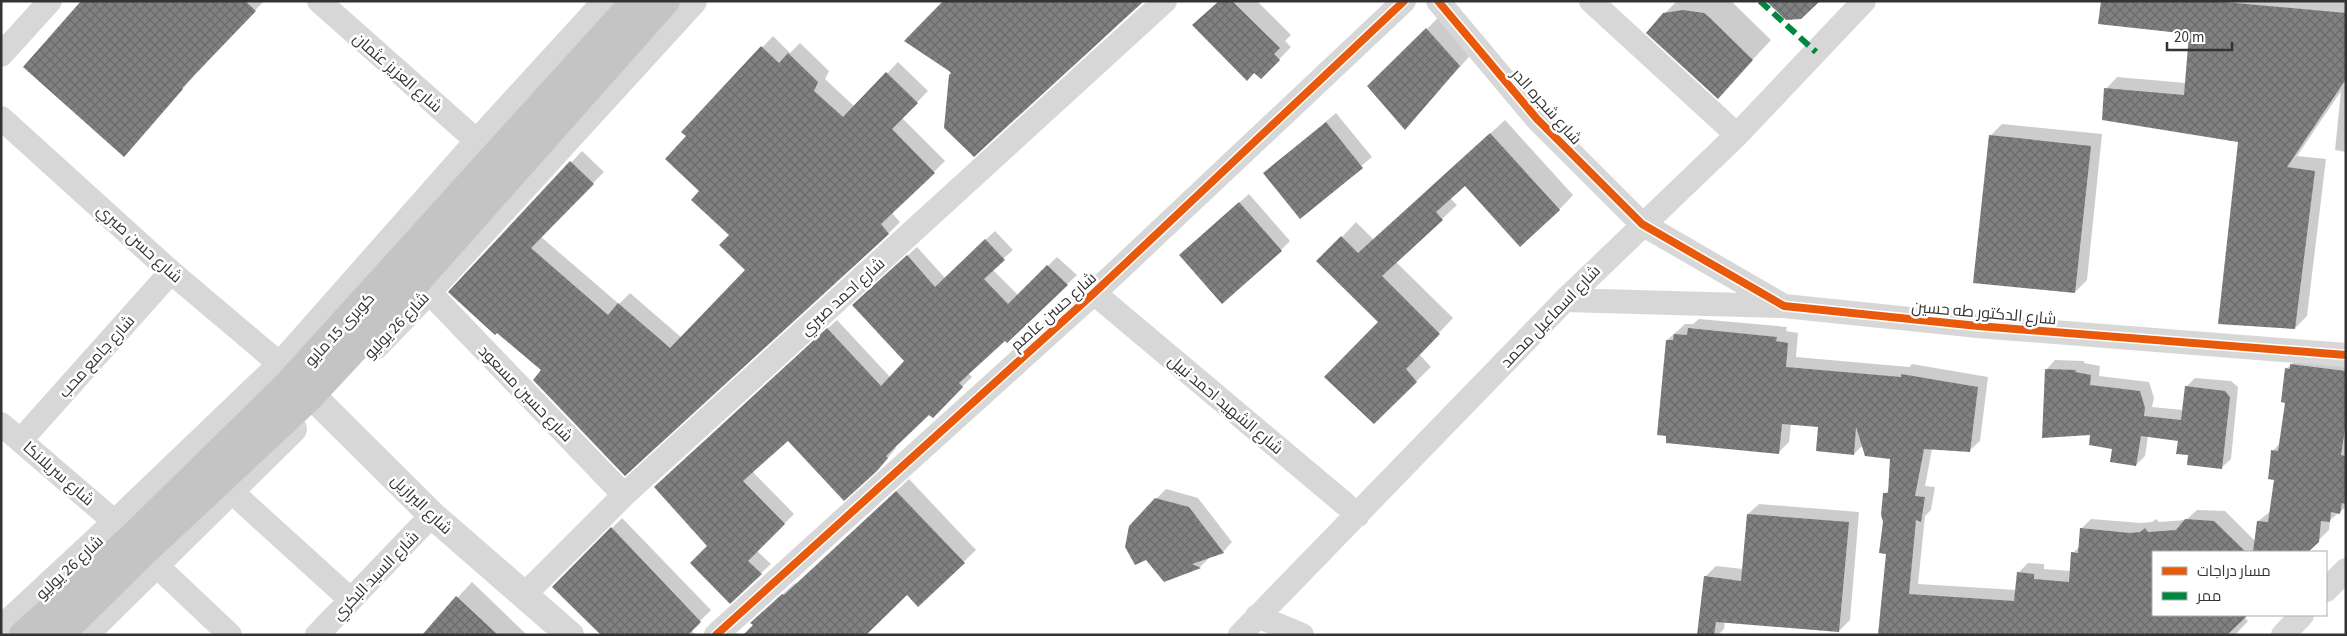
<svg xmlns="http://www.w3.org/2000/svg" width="2347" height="636" font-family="'Source Sans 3',Cairo,sans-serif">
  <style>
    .shadow { fill: #0003 }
    .building { fill: url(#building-cross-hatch) }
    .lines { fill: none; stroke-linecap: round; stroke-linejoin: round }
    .minor { stroke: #d7d7d7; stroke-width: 24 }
    .tertiary { stroke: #d7d7d7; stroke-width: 28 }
    .motorway { stroke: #c4c4c4; stroke-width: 28 }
    .quiet { stroke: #00873e; stroke-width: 6; stroke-dasharray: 12 6; stroke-linecap: butt }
    .cycleway-casing { stroke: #fff; stroke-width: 11 }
    .cycleway { stroke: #e8590c; stroke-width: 8 }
    .labels { text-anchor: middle; stroke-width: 5; stroke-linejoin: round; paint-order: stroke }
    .street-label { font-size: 16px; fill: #333; stroke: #fff }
  </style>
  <defs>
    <pattern id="building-cross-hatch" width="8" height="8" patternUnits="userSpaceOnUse" patternTransform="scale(1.25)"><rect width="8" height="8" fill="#818181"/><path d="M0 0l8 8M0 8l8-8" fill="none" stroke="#6a6a6a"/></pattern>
  </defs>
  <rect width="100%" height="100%" fill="#fff"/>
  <!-- shadow -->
  <path class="shadow" d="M 83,1 L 264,1 L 193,75 L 194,76 L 136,143 Z
    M 1219,1 L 1257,1 L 1291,35 L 1285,41 L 1291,47 L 1261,78 Z
    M 1677,1 L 1731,1 L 1771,40 L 1718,97 L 1664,14 Z
    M 2102,1 L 2346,1 L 2346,152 L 2335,150 L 2341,91 L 2297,156 L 2326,159 L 2307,316 L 2295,328 L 2239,141 L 2106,89 L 2117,77 L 2186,83 L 2190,32 Z
    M 1443,13 L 1476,49 L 1405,128 L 1369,86 Z
    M 773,36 L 790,53 L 800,43 L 829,71 L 825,79 L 855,107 L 898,62 L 928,91 L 902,118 L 945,161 L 892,213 L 900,222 L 889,233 L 625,474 L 543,370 L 450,292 L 582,151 L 604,172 L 540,236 L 619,304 L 630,293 L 682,338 L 747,270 L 731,235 L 701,191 L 688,136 L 683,132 Z
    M 1336,113 L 1372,157 L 1300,217 L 1265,173 Z
    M 1505,120 L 1573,195 L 1559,210 L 1465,184 L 1450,198 L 1457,205 L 1396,262 L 1453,318 L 1419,354 L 1431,367 L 1374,422 L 1380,322 L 1342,237 L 1356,222 L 1374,240 Z
    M 2002,124 L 2102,134 L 2087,280 L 2075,292 L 1990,136 Z
    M 1249,194 L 1290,241 L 1281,250 L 1190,246 Z
    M 995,231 L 1013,250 L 992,269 L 1018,295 L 1057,257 L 1077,275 L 1007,341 L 1005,339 L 968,373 L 972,377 L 933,416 L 929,413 L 894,446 L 896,448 L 886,460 L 788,440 L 752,471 L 794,514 L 757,551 L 771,564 L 730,602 L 708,546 L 665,477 L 837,320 L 891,378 L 906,361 L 863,296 L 917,247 L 945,278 Z
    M 1699,319 L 1787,327 L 1786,331 L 1798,333 L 1796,357 L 1909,367 L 1912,364 L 1988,377 L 1980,441 L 1969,451 L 1932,449 L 1925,486 L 1935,487 L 1931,510 L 1925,516 L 1918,584 L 2017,590 L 2018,573 L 2028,563 L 2044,564 L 2044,569 L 2071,571 L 2073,553 L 2080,546 L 2081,529 L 2091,519 L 2141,523 L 2152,522 L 2156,519 L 2159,522 L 2186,520 L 2197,510 L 2225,511 L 2256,542 L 2258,521 L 2271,511 L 2275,479 L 2273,451 L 2280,443 L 2286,402 L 2286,369 L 2297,359 L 2346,359 L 2346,507 L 2330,520 L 2329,530 L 2306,552 L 2153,552 L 2153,615 L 2246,615 L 2244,617 L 2248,621 L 2235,635 L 1879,635 L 1887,553 L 1885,494 L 1890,488 L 1892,458 L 1863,445 L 1854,454 L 1820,426 L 1791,424 L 1789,442 L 1778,453 L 1667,340 L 1685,324 L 1693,324 Z
    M 2055,360 L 2084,361 L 2084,363 L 2100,366 L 2099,376 L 2149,382 L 2154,398 L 2152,407 L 2183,410 L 2186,387 L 2195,378 L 2231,381 L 2238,387 L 2231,459 L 2221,468 L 2189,454 L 2179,440 L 2148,436 L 2145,456 L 2136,465 L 2092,434 L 2046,370 Z
    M 909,479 L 976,550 L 918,606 L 907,594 L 754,625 L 764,611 L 795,583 L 797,584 Z
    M 1166,489 L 1198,498 L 1232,542 L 1223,552 L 1207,557 L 1209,558 L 1200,567 L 1165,580 L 1147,559 L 1156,499 Z
    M 1759,504 L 1859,512 L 1850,620 L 1839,631 L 1725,621 L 1724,629 L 1718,635 L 1699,635 L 1705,577 L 1716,566 L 1743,569 L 1748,514 Z
    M 622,518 L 711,610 L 691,630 L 696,635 L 603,635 L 554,587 Z
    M 472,582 L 527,635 L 423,635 Z"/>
  <!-- building -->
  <path class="building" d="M 81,1 L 245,1 L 256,11 L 182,88 L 183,89 L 124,157 L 23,67 Z
    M 943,1 L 1144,1 L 974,157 L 944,128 L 949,75 L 951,73 L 949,71 L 904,41 Z
    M 1219,1 L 1232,1 L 1280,48 L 1274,54 L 1280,60 L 1261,79 L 1254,73 L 1247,81 L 1192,25 Z
    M 1766,1 L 1820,1 L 1801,19 L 1786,20 Z
    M 2101,1 L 2213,1 L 2346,13 L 2346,79 L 2287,167 L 2315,171 L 2295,329 L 2218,324 L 2238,142 L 2102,120 L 2104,88 L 2184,95 L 2189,34 L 2098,24 Z
    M 1683,10 L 1704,13 L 1709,17 L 1753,60 L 1718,99 L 1646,33 L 1663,13 Z
    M 1426,28 L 1460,66 L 1405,130 L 1367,86 Z
    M 761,46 L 779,63 L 788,53 L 818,82 L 814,91 L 843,117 L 886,72 L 918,103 L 892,129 L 935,173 L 881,224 L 889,234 L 625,476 L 533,380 L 541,370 L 497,333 L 495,335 L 448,292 L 570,161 L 594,184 L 531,248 L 608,315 L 618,303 L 670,348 L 745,270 L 719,245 L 729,235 L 691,200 L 699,191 L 665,159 L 686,136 L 681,132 Z
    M 1326,122 L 1363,168 L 1300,219 L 1263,173 Z
    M 1490,133 L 1560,210 L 1520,247 L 1465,186 L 1436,212 L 1443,220 L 1382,276 L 1440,334 L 1406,369 L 1417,382 L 1374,424 L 1324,377 L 1378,322 L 1316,261 L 1341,236 L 1358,253 Z
    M 1989,135 L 2091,146 L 2075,293 L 1973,283 Z
    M 1239,202 L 1282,251 L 1222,304 L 1179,255 Z
    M 985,239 L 1005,260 L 984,279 L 1008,304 L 1047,265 L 1068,285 L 1007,343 L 1005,341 L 959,383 L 963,387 L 933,418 L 929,415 L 886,456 L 888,458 L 877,471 L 844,501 L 788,441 L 743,481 L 785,524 L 748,561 L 762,574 L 730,604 L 690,563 L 707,546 L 654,487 L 827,328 L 881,386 L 904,361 L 852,305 L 907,255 L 935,287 Z
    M 1688,328 L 1777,337 L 1776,341 L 1788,343 L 1786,367 L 1901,377 L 1901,374 L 1978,387 L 1970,452 L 1924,449 L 1915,496 L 1925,497 L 1921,522 L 1916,520 L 1909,594 L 2014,601 L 2017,572 L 2034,574 L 2034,579 L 2069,582 L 2071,552 L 2078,553 L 2080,528 L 2130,533 L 2140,532 L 2145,528 L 2148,532 L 2176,530 L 2185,519 L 2214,521 L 2246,552 L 2153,552 L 2153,615 L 2248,615 L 2227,635 L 1878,635 L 1886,554 L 1879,553 L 1883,522 L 1881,515 L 1883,493 L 1888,493 L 1890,459 L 1865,456 L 1856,427 L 1854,455 L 1816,451 L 1818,427 L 1782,424 L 1779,454 L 1666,443 L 1666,436 L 1657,435 L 1666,340 L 1673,340 L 1674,334 L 1687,335 Z
    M 2290,364 L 2346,371 L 2346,422 L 2341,455 L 2346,456 L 2346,504 L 2342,503 L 2340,514 L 2331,512 L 2330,522 L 2321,521 L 2319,542 L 2308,552 L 2253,552 L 2257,521 L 2268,522 L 2274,480 L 2268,479 L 2270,462 L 2271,450 L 2278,451 L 2285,403 L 2281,402 L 2285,368 L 2290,369 Z
    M 2045,369 L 2076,370 L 2075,372 L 2091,375 L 2090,385 L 2140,391 L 2145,408 L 2144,416 L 2181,420 L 2185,386 L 2225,391 L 2230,397 L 2222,469 L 2187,465 L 2188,455 L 2176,454 L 2178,441 L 2141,436 L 2136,466 L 2110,462 L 2112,449 L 2089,445 L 2090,435 L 2042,438 Z
    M 896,491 L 965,563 L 918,607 L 907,595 L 866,635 L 743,635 L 753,625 L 750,623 L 782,594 L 784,595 Z
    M 1155,498 L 1189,507 L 1224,553 L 1192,564 L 1201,568 L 1164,582 L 1146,560 L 1135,565 L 1125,547 L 1129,526 Z
    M 1747,514 L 1849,522 L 1839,632 L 1716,622 L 1714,635 L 1697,635 L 1704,576 L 1741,581 Z
    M 611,527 L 701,622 L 688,635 L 601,635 L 552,587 Z
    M 456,596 L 498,635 L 422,635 Z"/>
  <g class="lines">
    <!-- minor -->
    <path class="minor" d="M 319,1 L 478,142
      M 1438,1 L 1537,119 L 1642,224 L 1784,306 L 1978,326 L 2346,355
      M 1591,1 L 1737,135
      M 1,55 L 50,1
      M 1,118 L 171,272 L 281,365
      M 428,291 L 624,495
      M 1094,293 L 1358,515
      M 1565,300 L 1781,306
      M 1,424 L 116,523
      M 21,440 L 171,272
      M 232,492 L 351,600
      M 156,565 L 230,635
      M 2326,590 L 2346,570
      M 523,596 L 624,495 L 1165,1
      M 1257,616 L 1302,635
      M 317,635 L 432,515
      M 716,635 L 1094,293 L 1404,1
      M 1240,635 L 1565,300 L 1737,135 L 1864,1
      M 2283,635 L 2302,615"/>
    <!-- tertiary -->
    <path class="tertiary" d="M 376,345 L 428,291 L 693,1
      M 294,378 L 432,515 L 570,635
      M 1,630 L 116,523 L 281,365 L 478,142 L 607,1
      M 84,635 L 293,429"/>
    <!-- motorway -->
    <path class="motorway" d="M 23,635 L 132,537 L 288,384 L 635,1
      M 60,635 L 142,554 L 309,398 L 415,284 L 666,1"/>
    <!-- quiet -->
    <path class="quiet" d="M 1760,1 L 1816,52"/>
    <defs>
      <path id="cycleway" d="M 1438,1 L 1537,119 L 1642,224 L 1784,306 L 1978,326 L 2346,355
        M 716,635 L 1094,293 L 1404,1"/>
    </defs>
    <!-- cycleway casing -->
    <use href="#cycleway" class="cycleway-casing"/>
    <!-- cycleway -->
    <use href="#cycleway" class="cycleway"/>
  </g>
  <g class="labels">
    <!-- street labels -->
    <g class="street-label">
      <text transform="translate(398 72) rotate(41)" y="6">شارع العزيز عثمان</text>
      <text transform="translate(1547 106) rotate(48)" y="6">شارع شجره الدر</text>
      <text transform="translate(140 243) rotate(42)" y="6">شارع حسن صبري</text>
      <text transform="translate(842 296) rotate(-42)" y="6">شارع احمد صبري</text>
      <text transform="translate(1053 311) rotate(-42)" y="6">شارع حسن عاصم</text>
      <text transform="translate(1984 312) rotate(5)" y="6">شارع الدكتور طه حسين</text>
      <text transform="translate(1550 316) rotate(-46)" y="6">شارع اسماعيل محمد</text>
      <text transform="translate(396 325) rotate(-46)" y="6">شارع 26 يوليو</text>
      <text transform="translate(339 329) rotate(-47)" y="6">كوبرى 15 مايو</text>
      <text transform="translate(96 356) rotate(-48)" y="6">شارع جامع محب</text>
      <text transform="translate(526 393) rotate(46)" y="6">شارع حسين مسعود</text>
      <text transform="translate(1226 404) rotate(40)" y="6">شارع الشهيد احمد نبيل</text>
      <text transform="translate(59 473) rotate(41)" y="6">شارع سريلانكا</text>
      <text transform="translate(422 504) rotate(44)" y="6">شارع البرازيل</text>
      <text transform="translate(69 567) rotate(-43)" y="6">شارع 26 يوليو</text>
      <text transform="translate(375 575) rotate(-46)" y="6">شارع السيد البكري</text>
    </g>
  </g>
  <!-- border -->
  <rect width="2347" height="636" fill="none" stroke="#333333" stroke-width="5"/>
  <!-- legend -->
  <rect x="2152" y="551" width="175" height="65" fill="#ffffff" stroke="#adadad"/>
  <rect x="2162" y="567" width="25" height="8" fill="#e8590c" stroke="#adadad"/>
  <text x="2197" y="576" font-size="15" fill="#333333">مسار دراجات</text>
  <rect x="2162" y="592" width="25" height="8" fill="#00873e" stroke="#adadad"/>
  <text x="2197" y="601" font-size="15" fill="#333333">ممر</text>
  <!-- scale -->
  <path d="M2167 42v8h65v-8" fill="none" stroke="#333333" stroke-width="2.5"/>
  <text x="2174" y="42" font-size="15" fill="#333333" stroke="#ffffff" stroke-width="4" paint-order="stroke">20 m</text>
</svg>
